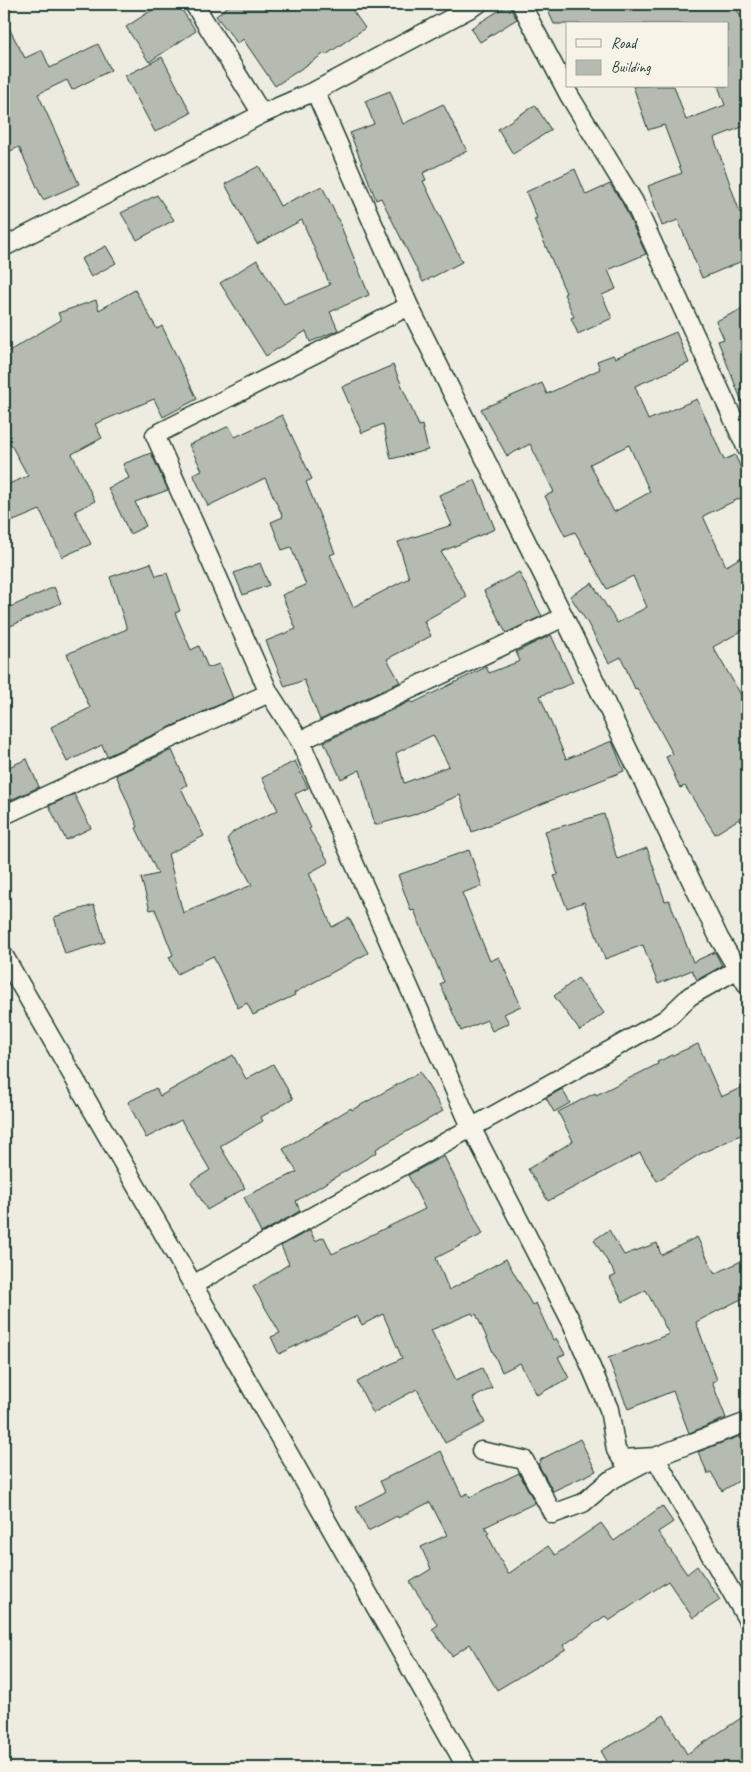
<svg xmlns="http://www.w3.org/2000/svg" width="751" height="1772" font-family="Caveat,sans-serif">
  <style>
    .building { fill: #b5bbb0; stroke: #1f3d34; fill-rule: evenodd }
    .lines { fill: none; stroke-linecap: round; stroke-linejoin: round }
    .street-casing { stroke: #1f3d34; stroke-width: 21 }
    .street { stroke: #f7f3e8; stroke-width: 18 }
  </style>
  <rect width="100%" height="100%" fill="#eeece1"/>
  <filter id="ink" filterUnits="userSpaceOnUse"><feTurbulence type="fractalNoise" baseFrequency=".02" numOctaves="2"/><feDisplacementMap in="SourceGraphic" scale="10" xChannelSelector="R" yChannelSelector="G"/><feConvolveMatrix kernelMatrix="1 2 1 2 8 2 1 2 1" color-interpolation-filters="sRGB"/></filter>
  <g filter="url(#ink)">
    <!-- building -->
    <path class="building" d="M 161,4 L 178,4 L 196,31 L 149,62 L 126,27 Z
      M 231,4 L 348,4 L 365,28 L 326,55 L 325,53 L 275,86 L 243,39 L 238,44 L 216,16 Z
      M 545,4 L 734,4 L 747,28 L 747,125 L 714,138 L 740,213 L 747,210 L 747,259 L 702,278 L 678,220 L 662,226 L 648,186 L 682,173 L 664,125 L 648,130 L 633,86 L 674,86 L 686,120 L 725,105 L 718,86 L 727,86 L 727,24 L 554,24 Z
      M 508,5 L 517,19 L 480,42 L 471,28 Z
      M 4,19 L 25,58 L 42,50 L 50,68 L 98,44 L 111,70 L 72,90 L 67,80 L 38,94 L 79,184 L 43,200 L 19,147 L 4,154 Z
      M 162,57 L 191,113 L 155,132 L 125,76 Z
      M 390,91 L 403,124 L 443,104 L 467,151 L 423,173 L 426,180 L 423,181 L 462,262 L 423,282 L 381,198 L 376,200 L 350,133 L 374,124 L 365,101 Z
      M 535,105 L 551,130 L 513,154 L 498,129 Z
      M 259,166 L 280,206 L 322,186 L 338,219 L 369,295 L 330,312 L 338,330 L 310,342 L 306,331 L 266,356 L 220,283 L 257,260 L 284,304 L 330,285 L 302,220 L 257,244 L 225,184 Z
      M 575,169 L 586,195 L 610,184 L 622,202 L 646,254 L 608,270 L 616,289 L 602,295 L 612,318 L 578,334 L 571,318 L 574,317 L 564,294 L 566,293 L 534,219 L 537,218 L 526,192 Z
      M 157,195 L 174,220 L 137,240 L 121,213 Z
      M 106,246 L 116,263 L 91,277 L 81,259 Z
      M 135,290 L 157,329 L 162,326 L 197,399 L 163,417 L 154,399 L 95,424 L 102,438 L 72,454 L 95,501 L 75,511 L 91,544 L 62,557 L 40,510 L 4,525 L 4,486 L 28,476 L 4,432 L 4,354 L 61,320 L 58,313 L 96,300 L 99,310 Z
      M 747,307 L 747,412 L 746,412 L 718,341 L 724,339 L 716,321 Z
      M 676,332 L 689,363 L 635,386 L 648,420 L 697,399 L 724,460 L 735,455 L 747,482 L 747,495 L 703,516 L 726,566 L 747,554 L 747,628 L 713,647 L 747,705 L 747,814 L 715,834 L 685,786 L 680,788 L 666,757 L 673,754 L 637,688 L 635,689 L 621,657 L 609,663 L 587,622 L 570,596 L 592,583 L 617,623 L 647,607 L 633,576 L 607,589 L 575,532 L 565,536 L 545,496 L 554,492 L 530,444 L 507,456 L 481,409 L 542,383 L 547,394 L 600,369 L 597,361 L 613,355 L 615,358 ZM 629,445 L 650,492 L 614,512 L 590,464 Z
      M 393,365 L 419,426 L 422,425 L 428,450 L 391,459 L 383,424 L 362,433 L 342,387 Z
      M 282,415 L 312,479 L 306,482 L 335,553 L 330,555 L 353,607 L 409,578 L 398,542 L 452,525 L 439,495 L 475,480 L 495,529 L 441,552 L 467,597 L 424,621 L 431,636 L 387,659 L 400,682 L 320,720 L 304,680 L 285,687 L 266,641 L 296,629 L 282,595 L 306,585 L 291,547 L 282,550 L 271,522 L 283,517 L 265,478 L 208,506 L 193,474 L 202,470 L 189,445 L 229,426 L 235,437 Z
      M 151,453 L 168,490 L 135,502 L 146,526 L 130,534 L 108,488 L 129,478 L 123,464 Z
      M 151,563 L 156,576 L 167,573 L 180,611 L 175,613 L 191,650 L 199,646 L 208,668 L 219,664 L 233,698 L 107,756 L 102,745 L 67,762 L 51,727 L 90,708 L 67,654 L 127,629 L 110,577 Z
      M 260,563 L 269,585 L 243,595 L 234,573 Z
      M 519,572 L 542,616 L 506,633 L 484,591 Z
      M 54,587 L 61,603 L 4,629 L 4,610 Z
      M 551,635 L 573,683 L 540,696 L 566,759 L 612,741 L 624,771 L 472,832 L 460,795 L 413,815 L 375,825 L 360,770 L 341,779 L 324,742 L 411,701 L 413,703 L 486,667 L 489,673 L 520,661 L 516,652 ZM 433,735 L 449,766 L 404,783 L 396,753 Z
      M 172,750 L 187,785 L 181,788 L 204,836 L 168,854 L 183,913 L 252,885 L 227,839 L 234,831 L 278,810 L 262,778 L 295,761 L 308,788 L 295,794 L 311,828 L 309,829 L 329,862 L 309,873 L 332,927 L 349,918 L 368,953 L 294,993 L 295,995 L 253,1015 L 247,1003 L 238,1008 L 213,956 L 177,974 L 169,957 L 173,955 L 155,909 L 150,910 L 141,878 L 158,874 L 136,828 L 138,827 L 116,775 Z
      M 27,759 L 39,787 L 4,803 L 4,769 Z
      M 74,794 L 91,828 L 66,840 L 49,806 Z
      M 604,814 L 617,859 L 647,848 L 665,901 L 669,900 L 693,962 L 715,952 L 722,966 L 697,980 L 692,970 L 658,984 L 643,945 L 605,959 L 584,902 L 567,908 L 554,876 L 558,875 L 545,831 Z
      M 469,850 L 482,886 L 462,893 L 490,961 L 499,957 L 521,1006 L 504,1014 L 509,1023 L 492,1031 L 487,1020 L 461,1031 L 440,984 L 444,982 L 414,910 L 411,911 L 398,875 Z
      M 94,905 L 105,942 L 65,954 L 54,917 Z
      M 578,978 L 604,1013 L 580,1031 L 554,996 Z
      M 698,1044 L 721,1097 L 747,1085 L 747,1132 L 700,1154 L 657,1181 L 640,1153 L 548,1201 L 528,1169 L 573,1141 L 558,1112 L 595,1093 L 596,1095 L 658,1064 L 657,1062 Z
      M 233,1055 L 246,1079 L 273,1064 L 293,1099 L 261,1117 L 263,1121 L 220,1146 L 245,1188 L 207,1210 L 191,1182 L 210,1170 L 181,1120 L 146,1138 L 128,1102 L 156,1088 L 160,1096 Z
      M 420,1072 L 443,1111 L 376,1149 L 377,1152 L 296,1201 L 300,1211 L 261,1233 L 244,1197 L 297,1172 L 283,1149 L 351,1108 L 352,1110 Z
      M 562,1089 L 570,1103 L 554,1112 L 546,1098 Z
      M 444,1156 L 483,1234 L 436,1258 L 449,1290 L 506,1259 L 532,1305 L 536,1303 L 553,1340 L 556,1338 L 565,1354 L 558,1357 L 569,1378 L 537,1395 L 520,1363 L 502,1372 L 476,1314 L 474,1316 L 472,1313 L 431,1330 L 456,1380 L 482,1368 L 492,1388 L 473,1398 L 485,1423 L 445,1443 L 417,1389 L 373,1413 L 357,1382 L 402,1358 L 383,1314 L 362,1325 L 357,1316 L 279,1354 L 271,1337 L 280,1333 L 253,1287 L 289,1264 L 281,1246 L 310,1230 L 315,1241 L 324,1237 L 332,1254 L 425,1209 L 408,1175 Z
      M 609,1230 L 624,1255 L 657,1243 L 661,1255 L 697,1237 L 715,1274 L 747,1258 L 747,1296 L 696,1322 L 717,1380 L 712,1382 L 726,1418 L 689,1433 L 673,1391 L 628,1409 L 608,1358 L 669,1334 L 646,1290 L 623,1302 L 610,1278 L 616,1275 L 594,1240 Z
      M 740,1436 L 747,1453 L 747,1476 L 722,1491 L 711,1472 L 708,1474 L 698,1452 Z
      M 580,1439 L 596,1471 L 553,1491 L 538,1464 L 541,1462 L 540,1460 Z
      M 441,1451 L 462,1496 L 468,1493 L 470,1497 L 519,1473 L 535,1503 L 485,1527 L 489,1533 L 487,1534 L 508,1574 L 548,1546 L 555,1555 L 601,1523 L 614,1541 L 662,1506 L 673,1522 L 658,1532 L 687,1574 L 697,1566 L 720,1600 L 693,1618 L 668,1581 L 609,1621 L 605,1616 L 564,1645 L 566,1649 L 497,1690 L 470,1644 L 452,1656 L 432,1629 L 438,1625 L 410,1582 L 431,1569 L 421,1547 L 447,1535 L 430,1502 L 398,1518 L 397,1516 L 368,1531 L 356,1507 L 385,1492 L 380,1481 Z
      M 747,1714 L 747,1768 L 611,1768 L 601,1751 L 664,1715 L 687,1754 Z"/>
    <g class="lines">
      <defs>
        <path id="street" d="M 194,4 L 262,114
          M 521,4 L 569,95 L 634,202 L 747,449
          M 315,91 L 409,306 L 564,617 L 719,938 L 747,985
          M 4,247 L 262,114 L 315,91 L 478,4
          M 409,306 L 155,435 L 269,693 L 300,741 L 471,1127 L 572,1323 L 609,1409 L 616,1450 L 622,1459 L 655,1457 L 747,1619
          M 300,741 L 564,617
          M 4,815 L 269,693
          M 4,956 L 193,1285 L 467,1768
          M 193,1285 L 263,1244 L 666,1019 L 690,996 L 747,964
          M 481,1451 L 524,1460 L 553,1514 L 583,1503 L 609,1481 L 655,1457 L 747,1422"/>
      </defs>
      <!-- street casing -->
      <use href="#street" class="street-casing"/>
      <!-- street -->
      <use href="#street" class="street"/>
    </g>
  </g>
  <!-- margin -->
  <rect width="751" height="1772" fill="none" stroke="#f7f3e8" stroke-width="20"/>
  <rect x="10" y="10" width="731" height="1752" fill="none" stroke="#1f3d34" stroke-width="2" filter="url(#ink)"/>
  <!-- legend -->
  <rect x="566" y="22" width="162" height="65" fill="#f7f3e8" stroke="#a1aaa0"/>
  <rect x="576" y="39" width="25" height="8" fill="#f7f3e8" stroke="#a1aaa0"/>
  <text x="611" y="48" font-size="15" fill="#1f3d34">Road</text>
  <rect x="576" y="60" width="25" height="15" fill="#b5bbb0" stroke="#a1aaa0"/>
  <text x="611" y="72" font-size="15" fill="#1f3d34">Building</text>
</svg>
